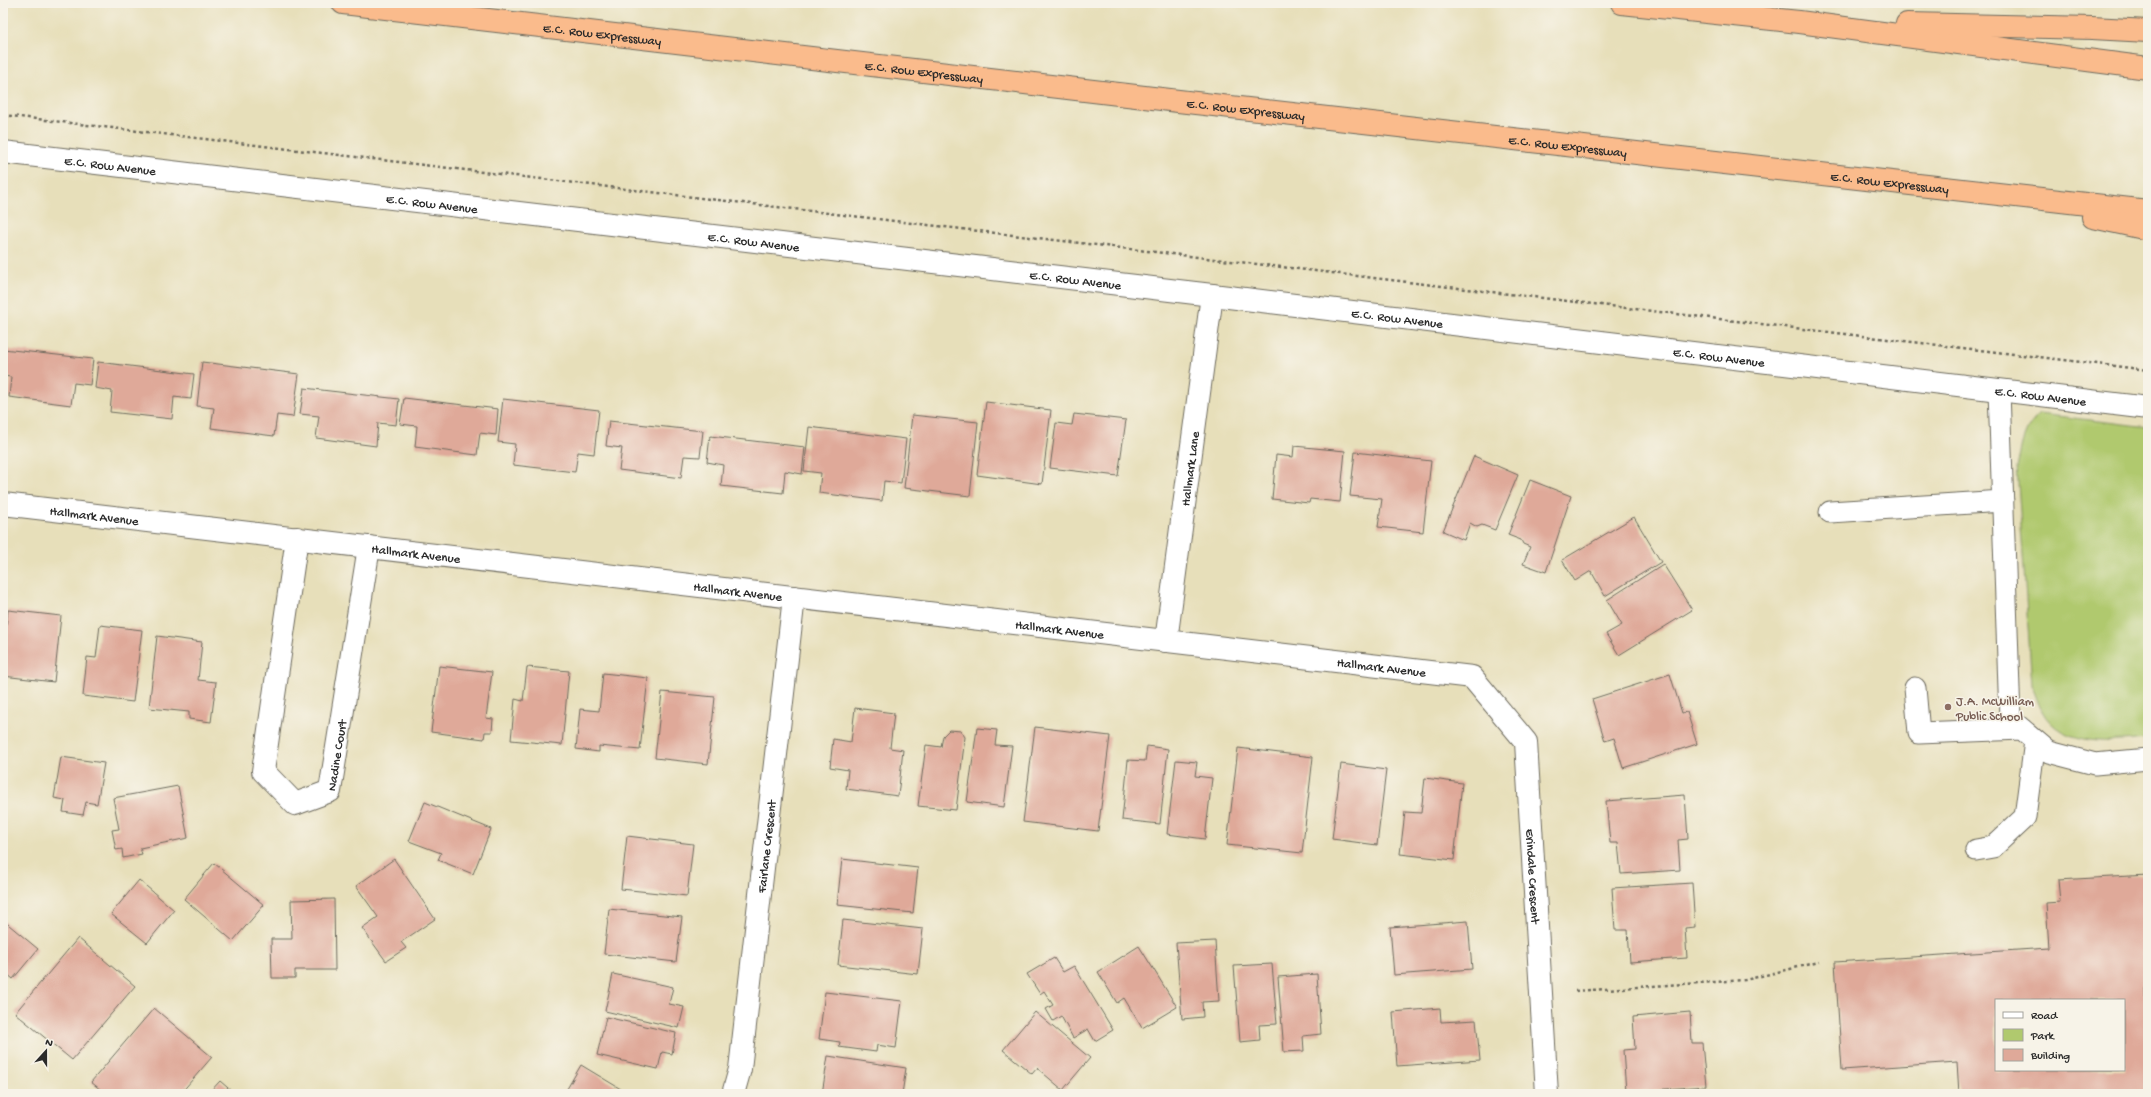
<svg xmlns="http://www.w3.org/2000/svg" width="2151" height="1097" font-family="'Gochi Hand',sans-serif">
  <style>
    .green { fill: #b0c96e; stroke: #6e7a4c }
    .building { fill: #dfa999; fill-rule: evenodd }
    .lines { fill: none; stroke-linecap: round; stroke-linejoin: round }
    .service-casing { stroke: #6d6a5d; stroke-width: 23 }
    .minor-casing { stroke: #6d6a5d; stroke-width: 24 }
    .motorway-casing { stroke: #6d6a5d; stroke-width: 24 }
    .path { stroke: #6d6a5d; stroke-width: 2.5; stroke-dasharray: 3 3; stroke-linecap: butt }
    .service { stroke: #fff; stroke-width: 21 }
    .minor { stroke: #fff; stroke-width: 22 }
    .motorway { stroke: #fabb8c; stroke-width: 22 }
    .education-dot { fill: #8d6e63; stroke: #f7f3e8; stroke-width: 1.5 }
    .labels { text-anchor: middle; stroke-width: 3; stroke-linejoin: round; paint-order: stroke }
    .street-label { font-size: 13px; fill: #2b2b2b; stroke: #f7f3e8 }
    .education-label { font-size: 13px; fill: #785e54; stroke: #f7f3e8; text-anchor: start }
  </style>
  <rect width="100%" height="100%" fill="#f7f3e8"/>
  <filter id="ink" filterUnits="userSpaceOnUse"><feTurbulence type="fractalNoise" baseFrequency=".025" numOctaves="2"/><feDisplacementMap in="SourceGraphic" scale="8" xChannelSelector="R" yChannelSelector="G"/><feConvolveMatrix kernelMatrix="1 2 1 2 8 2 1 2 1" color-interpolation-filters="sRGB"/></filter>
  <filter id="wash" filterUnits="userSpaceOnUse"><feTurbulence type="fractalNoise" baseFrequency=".012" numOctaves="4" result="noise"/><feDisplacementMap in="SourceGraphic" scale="16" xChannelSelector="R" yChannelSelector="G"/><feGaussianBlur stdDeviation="0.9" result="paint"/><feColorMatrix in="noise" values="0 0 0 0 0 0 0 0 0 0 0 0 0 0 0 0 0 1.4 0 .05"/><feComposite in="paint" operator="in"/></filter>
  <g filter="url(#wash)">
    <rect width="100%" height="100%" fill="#e7dfba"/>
    <!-- green -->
    <path class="green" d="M 2040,414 L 2148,427 L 2148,739 C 2113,742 2062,748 2042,711 C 2038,703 2035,694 2032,685 L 2017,468 C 2022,445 2022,430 2040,414 Z"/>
    <g id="blocks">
      <!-- building -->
      <path class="building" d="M 3,349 L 93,359 L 90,385 L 74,383 L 71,405 L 9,397 L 11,377 L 3,376 Z
        M 98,362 L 194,374 L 191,399 L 174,397 L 172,419 L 110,412 L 112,391 L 95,388 Z
        M 202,362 L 299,374 L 293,417 L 277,415 L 274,436 L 211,428 L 214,408 L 197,406 Z
        M 304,388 L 399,399 L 396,425 L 378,423 L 376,446 L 316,438 L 319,416 L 300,414 Z
        M 404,398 L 498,409 L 496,435 L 480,433 L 477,455 L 415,447 L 417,426 L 400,424 Z
        M 503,399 L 599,410 L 594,454 L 578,452 L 575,472 L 513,465 L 515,444 L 498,442 Z
        M 986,402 L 1051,410 L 1042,484 L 977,475 Z
        M 1074,414 L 1126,420 L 1118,476 L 1050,468 L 1056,423 L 1072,425 Z
        M 912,415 L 978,422 L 970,496 L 904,488 Z
        M 609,421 L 703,431 L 700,457 L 684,456 L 681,478 L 619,470 L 622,448 L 606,446 Z
        M 809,427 L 906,439 L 901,483 L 884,481 L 882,501 L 819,493 L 821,473 L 804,471 Z
        M 710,436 L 805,447 L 802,474 L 785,471 L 783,493 L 721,486 L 723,465 L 707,462 Z
        M 1294,446 L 1345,451 L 1340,502 L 1310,499 L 1309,503 L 1272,499 L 1276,455 L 1293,457 Z
        M 1355,452 L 1431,461 L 1423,532 L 1378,527 L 1382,499 L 1350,496 Z
        M 1474,456 L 1518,475 L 1495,530 L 1482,525 L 1477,527 L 1470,523 L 1464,540 L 1443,531 Z
        M 1530,480 L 1571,496 L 1546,572 L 1523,564 L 1530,547 L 1523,544 L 1521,540 L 1508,535 Z
        M 1634,517 L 1661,562 L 1605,596 L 1591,571 L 1575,581 L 1562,560 Z
        M 1663,564 L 1692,610 L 1619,655 L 1606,634 L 1622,625 L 1607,600 Z
        M 8,610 L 61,616 L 54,682 L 3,676 L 3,654 Z
        M 100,625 L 142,630 L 133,702 L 83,696 L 87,657 L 96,658 Z
        M 157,636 L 202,642 L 198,680 L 216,682 L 211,722 L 189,719 L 189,712 L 149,708 Z
        M 439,666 L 492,672 L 486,718 L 493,719 L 492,732 L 485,732 L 484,739 L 431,732 Z
        M 527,667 L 569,671 L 562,745 L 511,740 L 515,699 L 523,701 Z
        M 603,673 L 648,678 L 640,750 L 599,746 L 599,752 L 576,749 L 580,709 L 599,711 Z
        M 1670,674 L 1682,713 L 1687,712 L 1697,744 L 1623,768 L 1614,738 L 1605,741 L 1592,699 Z
        M 662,692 L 715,697 L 708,764 L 655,758 Z
        M 855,708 L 894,713 L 890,748 L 903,750 L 898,796 L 846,789 L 848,770 L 830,767 L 833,739 L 851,742 Z
        M 1035,727 L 1110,736 L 1098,831 L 1023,822 Z
        M 977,728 L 997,730 L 995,745 L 1012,746 L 1004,807 L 967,802 Z
        M 949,730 L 961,731 L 965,737 L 956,810 L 918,806 L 926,745 L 941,747 L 943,736 Z
        M 1147,746 L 1168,749 L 1160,824 L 1122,820 L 1128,760 L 1145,761 Z
        M 1238,748 L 1313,757 L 1302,853 L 1227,845 Z
        M 61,757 L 104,763 L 97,804 L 86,802 L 83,815 L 63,812 L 65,800 L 54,798 Z
        M 1176,760 L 1197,762 L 1195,776 L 1212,778 L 1205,839 L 1167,834 Z
        M 1341,764 L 1386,770 L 1377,845 L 1332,839 Z
        M 1425,778 L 1462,783 L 1454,860 L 1400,854 L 1405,812 L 1421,813 Z
        M 178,786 L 188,838 L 140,848 L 142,854 L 123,858 L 122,849 L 116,850 L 112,830 L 119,829 L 113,798 Z
        M 1685,795 L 1688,839 L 1678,840 L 1680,870 L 1621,874 L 1618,843 L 1610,843 L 1606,801 Z
        M 425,802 L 491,829 L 473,874 L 438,860 L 441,853 L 409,841 Z
        M 627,836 L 693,844 L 687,896 L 621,889 Z
        M 394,859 L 435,919 L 401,942 L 406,948 L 386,961 L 362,928 L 378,917 L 356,886 Z
        M 842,859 L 918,868 L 913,913 L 837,905 Z
        M 214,863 L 264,905 L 233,941 L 184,899 Z
        M 2148,875 L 2148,988 L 2146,988 L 2148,1093 L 1959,1094 L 1957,1062 L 1842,1070 L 1835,962 L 2049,948 L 2046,903 L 2060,902 L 2058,880 ZM 1996,1000 L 2124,1000 L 2124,1070 L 1996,1070 Z
        M 139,880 L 174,910 L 147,943 L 111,914 Z
        M 1692,883 L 1695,927 L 1685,928 L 1687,958 L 1630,962 L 1628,930 L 1615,930 L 1612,888 Z
        M 334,899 L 335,970 L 295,970 L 295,978 L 272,978 L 271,939 L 292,939 L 291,900 Z
        M 609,909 L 682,917 L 676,962 L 604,954 Z
        M 3,920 L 38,949 L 13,979 L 6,973 L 3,977 Z
        M 843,920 L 923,929 L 918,974 L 838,965 Z
        M 1468,921 L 1472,969 L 1394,975 L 1390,927 Z
        M 78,938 L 135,986 L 72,1060 L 15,1013 Z
        M 1215,941 L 1219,1001 L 1202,1002 L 1203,1017 L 1182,1019 L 1176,943 Z
        M 1139,946 L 1177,1007 L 1142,1028 L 1124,998 L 1117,1003 L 1098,972 Z
        M 1054,958 L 1063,972 L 1074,966 L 1113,1030 L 1095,1041 L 1088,1029 L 1073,1038 L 1061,1016 L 1053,1021 L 1046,1009 L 1053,1005 L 1044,991 L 1040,994 L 1027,974 Z
        M 1272,964 L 1277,1024 L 1259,1025 L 1260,1040 L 1240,1042 L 1234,966 Z
        M 613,974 L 673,987 L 669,1004 L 684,1007 L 679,1028 L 605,1011 Z
        M 1317,974 L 1321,1034 L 1303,1036 L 1304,1051 L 1284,1052 L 1278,977 Z
        M 825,992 L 902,1001 L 896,1048 L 877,1045 L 876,1052 L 839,1047 L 840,1042 L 819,1039 Z
        M 154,1008 L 212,1057 L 180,1094 L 106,1094 L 91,1082 Z
        M 1440,1008 L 1441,1022 L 1476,1020 L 1480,1060 L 1397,1066 L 1393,1012 Z
        M 1035,1012 L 1090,1058 L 1063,1090 L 1037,1068 L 1032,1074 L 1003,1050 Z
        M 1690,1012 L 1692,1043 L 1702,1043 L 1706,1086 L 1626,1092 L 1623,1050 L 1635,1049 L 1633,1017 Z
        M 606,1017 L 676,1033 L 672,1054 L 662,1052 L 658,1069 L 597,1055 Z
        M 828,1056 L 906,1068 L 902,1094 L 822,1094 Z
        M 581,1065 L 629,1094 L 564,1094 Z
        M 220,1081 L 235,1094 L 208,1094 Z"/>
    </g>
  </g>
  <g filter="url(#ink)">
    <use href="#blocks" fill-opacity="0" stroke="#6d6a5d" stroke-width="1"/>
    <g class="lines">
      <defs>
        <path id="service" d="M 1999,390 L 2010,719 L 2049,752 L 2095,764 L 2148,759
          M 1830,512 L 2003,501
          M 1915,688 L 1919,733 L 2022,729
          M 1976,850 L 1993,847 L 2025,817 L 2035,741"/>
        <g id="minor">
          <path id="s1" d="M 3,152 L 1212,295 L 2148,408"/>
          <path id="s2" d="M 3,504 L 1472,677 L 1526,742 L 1547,1094"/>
          <path id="s3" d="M 297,538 L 263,771 L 295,804 L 330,791 L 369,547"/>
          <path id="s4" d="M 1166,641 L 1212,295"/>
          <path id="s5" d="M 733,1094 L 740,1069 L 794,597"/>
        </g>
        <g id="motorway">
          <path id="s6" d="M 343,3 L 1187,102 L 2148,211"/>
          <path d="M 1622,3 L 1799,22 L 2148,68"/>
          <path d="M 1907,24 L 2092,28 L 2148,31"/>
          <path d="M 2093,217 L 2148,229"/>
        </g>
      </defs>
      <!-- service casing -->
      <use href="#service" class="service-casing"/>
      <!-- minor casing -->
      <use href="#minor" class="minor-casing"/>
      <!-- motorway casing -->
      <use href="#motorway" class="motorway-casing"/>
      <!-- path -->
      <path class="path" d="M 3,115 L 2148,370
        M 1575,991 L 1745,980 L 1819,962"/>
      <!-- service -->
      <use href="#service" class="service"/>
      <!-- minor -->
      <use href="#minor" class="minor"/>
      <!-- motorway -->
      <use href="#motorway" class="motorway"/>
    </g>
  </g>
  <!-- markers -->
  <circle class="education-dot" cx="1948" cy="707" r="4"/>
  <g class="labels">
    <!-- street labels -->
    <g class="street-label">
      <text dy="5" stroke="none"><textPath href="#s6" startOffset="261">E.C. Row Expressway</textPath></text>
      <text dy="5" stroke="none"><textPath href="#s6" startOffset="585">E.C. Row Expressway</textPath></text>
      <text dy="5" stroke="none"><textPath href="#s6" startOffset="909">E.C. Row Expressway</textPath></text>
      <text dy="5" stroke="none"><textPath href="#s6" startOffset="1233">E.C. Row Expressway</textPath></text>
      <text dy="5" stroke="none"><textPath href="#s1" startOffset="108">E.C. Row Avenue</textPath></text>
      <text dy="5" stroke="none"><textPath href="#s6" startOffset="1557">E.C. Row Expressway</textPath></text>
      <text dy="5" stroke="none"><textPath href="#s1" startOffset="432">E.C. Row Avenue</textPath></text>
      <text dy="5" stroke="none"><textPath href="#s1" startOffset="756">E.C. Row Avenue</textPath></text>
      <text dy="5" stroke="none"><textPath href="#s1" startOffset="1080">E.C. Row Avenue</textPath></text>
      <text dy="5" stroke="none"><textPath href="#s1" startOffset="1404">E.C. Row Avenue</textPath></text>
      <text dy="5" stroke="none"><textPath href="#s1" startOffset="1728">E.C. Row Avenue</textPath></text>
      <text dy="5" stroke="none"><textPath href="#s1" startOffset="2052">E.C. Row Avenue</textPath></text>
      <text dy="5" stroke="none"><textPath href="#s4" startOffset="174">Hallmark Lane</textPath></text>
      <text dy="5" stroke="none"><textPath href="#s2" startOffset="92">Hallmark Avenue</textPath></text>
      <text dy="5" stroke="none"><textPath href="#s2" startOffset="416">Hallmark Avenue</textPath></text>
      <text dy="5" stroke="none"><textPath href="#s2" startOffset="740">Hallmark Avenue</textPath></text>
      <text dy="5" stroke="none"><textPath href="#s2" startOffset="1064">Hallmark Avenue</textPath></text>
      <text dy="5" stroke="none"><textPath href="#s2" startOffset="1388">Hallmark Avenue</textPath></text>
      <text dy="5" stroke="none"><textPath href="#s3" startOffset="355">Nadine Court</textPath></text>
      <text dy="5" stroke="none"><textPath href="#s5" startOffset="250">Fairlane Crescent</textPath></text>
      <text dy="5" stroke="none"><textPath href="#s2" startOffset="1698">Erindale Crescent</textPath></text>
    </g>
    <!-- education labels -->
    <g class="education-label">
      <text x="1956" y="705">J.A. McWilliam<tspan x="1956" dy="15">Public School</tspan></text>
    </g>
  </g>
  <!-- margin -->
  <rect width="2151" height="1097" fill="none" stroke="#f7f3e8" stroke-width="16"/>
  <!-- legend -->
  <rect x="1995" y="999" width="130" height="72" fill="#f7f3e8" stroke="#a5a39c"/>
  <rect x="2003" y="1012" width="20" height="6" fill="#ffffff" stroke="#a5a39c"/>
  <text x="2031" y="1019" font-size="12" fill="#2b2b2b">Road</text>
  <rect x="2003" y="1029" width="20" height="12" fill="#b0c96e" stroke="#a5a39c"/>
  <text x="2031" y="1039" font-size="12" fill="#2b2b2b">Park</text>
  <rect x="2003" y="1049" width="20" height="12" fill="#dfa999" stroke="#a5a39c"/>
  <text x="2031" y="1059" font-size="12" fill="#2b2b2b">Building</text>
  <!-- north arrow -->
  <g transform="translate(46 1051) rotate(21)" stroke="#f7f3e8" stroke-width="3" paint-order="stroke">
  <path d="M0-3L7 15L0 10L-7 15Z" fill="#2b2b2b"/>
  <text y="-6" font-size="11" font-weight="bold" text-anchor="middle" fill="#2b2b2b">N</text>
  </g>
</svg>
